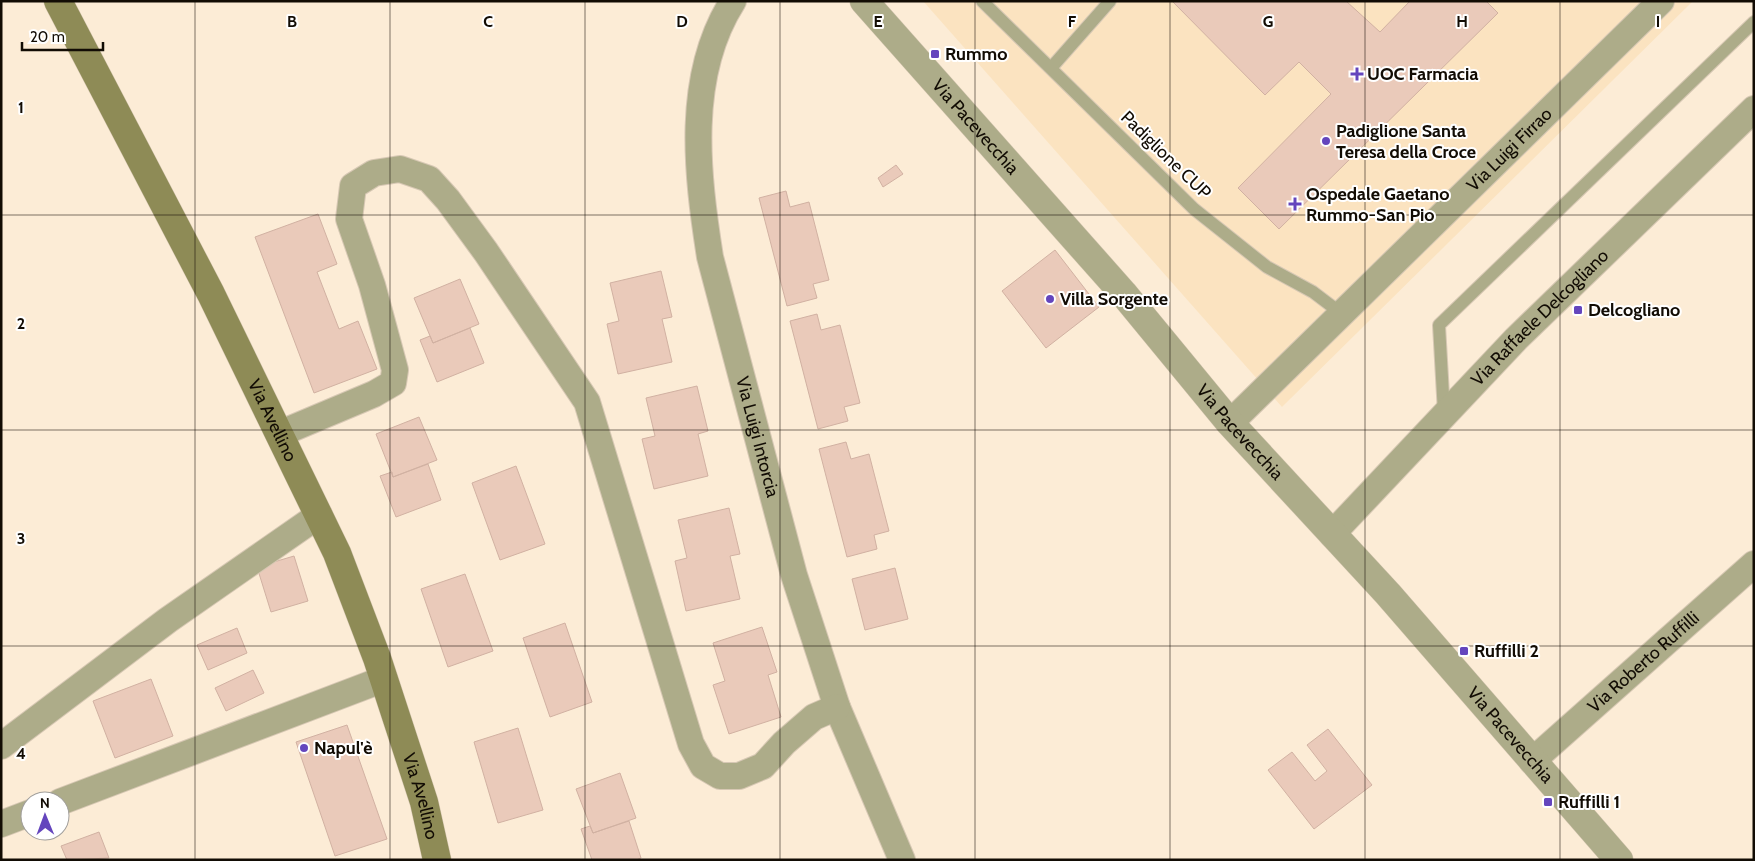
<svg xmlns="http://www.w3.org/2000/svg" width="1755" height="861" font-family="Cabin,sans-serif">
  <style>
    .built { fill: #fbe3c0 }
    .building { fill: #eacaba; stroke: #d1b1a2 }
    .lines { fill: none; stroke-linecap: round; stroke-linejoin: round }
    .service-casing { stroke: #d7c8b4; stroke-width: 14 }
    .minor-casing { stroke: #d7c8b4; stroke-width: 28 }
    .tertiary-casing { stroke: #d7c8b4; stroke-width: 29 }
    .secondary-casing { stroke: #d7c8b4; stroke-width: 29 }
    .service { stroke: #adac89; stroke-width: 12 }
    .minor { stroke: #adac89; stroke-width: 26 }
    .tertiary { stroke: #adac89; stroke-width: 28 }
    .secondary { stroke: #8e8b56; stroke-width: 28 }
    .grid { fill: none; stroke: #120c04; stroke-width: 1; stroke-opacity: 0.55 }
    .poi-dot { fill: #6445bd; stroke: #fff; stroke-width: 2 }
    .labels { text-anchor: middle; stroke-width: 4; stroke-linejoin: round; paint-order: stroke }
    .poi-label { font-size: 18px; font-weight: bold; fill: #120c04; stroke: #fff; text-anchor: start }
    .street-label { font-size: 18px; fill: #120c04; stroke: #fff }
    .grid-label { font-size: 16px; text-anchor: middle; font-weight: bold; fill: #120c04; stroke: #fff; stroke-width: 4; stroke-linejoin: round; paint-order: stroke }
  </style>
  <rect width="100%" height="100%" fill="#fcecd6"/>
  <!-- built -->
  <path class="built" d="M 923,1 L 1693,1 L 1282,407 Z"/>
  <!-- building -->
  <path class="building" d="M 1172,1 L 1346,1 L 1380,32 L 1410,1 L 1486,1 L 1498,13 L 1279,229 L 1238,188 L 1331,94 L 1299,62 L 1265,95 Z
    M 896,165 L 903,174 L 883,187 L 878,178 Z
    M 786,191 L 790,207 L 809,202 L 829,280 L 813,284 L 817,298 L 787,306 L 759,198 Z
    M 318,214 L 337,264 L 317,272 L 339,329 L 358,321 L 377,369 L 314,393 L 255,237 Z
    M 1055,250 L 1099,307 L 1046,348 L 1002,291 Z
    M 661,271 L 672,317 L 662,319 L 672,362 L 618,374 L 607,324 L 619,321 L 610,283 Z
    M 460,279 L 479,324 L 433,343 L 414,298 Z
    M 817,314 L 821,330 L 840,325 L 860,403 L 844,407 L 848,421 L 818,429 L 790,321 Z
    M 470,328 L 484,363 L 437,382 L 420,340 L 430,336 L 433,343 Z
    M 697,386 L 708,431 L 698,434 L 708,476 L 654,489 L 642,439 L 655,436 L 646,398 Z
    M 419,417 L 437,460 L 393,477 L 376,434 Z
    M 846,442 L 851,459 L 869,454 L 889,531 L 874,535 L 877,549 L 847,557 L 819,449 Z
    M 428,464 L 441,500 L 396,517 L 380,476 L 392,472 L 393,477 Z
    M 516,466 L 545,544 L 500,560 L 472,483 Z
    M 729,508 L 740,554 L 730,556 L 740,599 L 686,611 L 675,561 L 687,558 L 678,520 Z
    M 294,556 L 308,601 L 271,612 L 257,567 Z
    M 895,568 L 908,619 L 865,630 L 852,579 Z
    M 465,574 L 493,651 L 448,667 L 421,589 Z
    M 565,623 L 592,702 L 550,717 L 523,638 Z
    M 762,627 L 777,672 L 768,675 L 781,717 L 729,734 L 713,685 L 725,681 L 713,643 Z
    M 237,628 L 247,653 L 208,670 L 197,645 Z
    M 253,670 L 264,693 L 226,711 L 215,688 Z
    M 151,679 L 173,736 L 115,758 L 93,701 Z
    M 347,725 L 387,839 L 335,856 L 296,742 Z
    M 518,728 L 543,810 L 498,823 L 474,742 Z
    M 1328,729 L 1372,785 L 1314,829 L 1268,770 L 1292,752 L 1315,781 L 1327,771 L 1307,745 Z
    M 620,773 L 636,818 L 593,833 L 576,789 Z
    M 629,821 L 641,858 L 636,860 L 592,860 L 581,829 L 590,826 L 593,833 Z
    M 99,832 L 109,858 L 67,860 L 61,846 Z"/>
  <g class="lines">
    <defs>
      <path id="service" d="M 982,1 L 1194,209 L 1267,267 L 1313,292 L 1342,314
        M 1051,68 L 1110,1
        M 1444,413 L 1439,325 L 1754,22"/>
      <g id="minor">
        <path id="s1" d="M 733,1 C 685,76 697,174 710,257 L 794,575 L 837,707 L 902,860"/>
        <path id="s2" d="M 1230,423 L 1661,1"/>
        <path d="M 279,434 L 374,394 L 393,383 L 395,370 L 372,285 L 349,219 L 353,186 L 374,173 L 400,169 L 429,179 L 448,200 L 486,252 L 587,402 L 691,744 L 703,766 L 720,776 L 739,776 L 763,766 L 784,743 L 814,717 L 837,707"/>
        <path id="s3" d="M 1332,534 L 1516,339 L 1754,109"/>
        <path d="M 1,746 L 168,620 L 319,515"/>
        <path id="s4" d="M 1532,761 L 1754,564"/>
        <path d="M 60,802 L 384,679"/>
        <path d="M 1,824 L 30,813"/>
      </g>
      <g id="tertiary">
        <path id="s5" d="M 864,1 L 1123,293 L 1230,423 L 1388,594 L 1619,860"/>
      </g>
      <g id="secondary">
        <path id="s6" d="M 58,1 L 211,294 L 337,553 L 377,658 L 424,802 L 437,860"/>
      </g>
    </defs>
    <!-- service casing -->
    <use href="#service" class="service-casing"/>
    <!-- minor casing -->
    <use href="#minor" class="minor-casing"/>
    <!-- tertiary casing -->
    <use href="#tertiary" class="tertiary-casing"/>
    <!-- secondary casing -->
    <use href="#secondary" class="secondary-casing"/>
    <!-- service -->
    <use href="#service" class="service"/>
    <!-- minor -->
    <use href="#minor" class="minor"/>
    <!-- tertiary -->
    <use href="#tertiary" class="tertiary"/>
    <!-- secondary -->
    <use href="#secondary" class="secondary"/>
  </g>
  <!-- grid -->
  <path class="grid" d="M 195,1 L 195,860M 390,1 L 390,860M 585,1 L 585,860M 780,1 L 780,860M 975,1 L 975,860M 1170,1 L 1170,860M 1365,1 L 1365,860M 1560,1 L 1560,860M 1,215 L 1754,215M 1,430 L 1754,430M 1,646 L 1754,646"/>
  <!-- markers -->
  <g class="poi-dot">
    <rect x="930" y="49" width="10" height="10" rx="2.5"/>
    <path d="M1354.5 66.5h5v5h5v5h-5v5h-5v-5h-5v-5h5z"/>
    <circle cx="1326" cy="141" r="5"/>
    <path d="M1292.5 196.5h5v5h5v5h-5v5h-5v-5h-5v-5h5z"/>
    <circle cx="1050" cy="299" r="5"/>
    <rect x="1573" y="305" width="10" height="10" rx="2.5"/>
    <rect x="1459" y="646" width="10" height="10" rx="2.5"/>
    <circle cx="304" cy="748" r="5"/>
    <rect x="1543" y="797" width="10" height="10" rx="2.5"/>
  </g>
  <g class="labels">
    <!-- poi labels -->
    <g class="poi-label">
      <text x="945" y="60">Rummo</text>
      <text x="1367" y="80">UOC Farmacia</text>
      <text x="1336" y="137">Padiglione Santa<tspan x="1336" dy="21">Teresa della Croce</tspan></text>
      <text x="1306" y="200">Ospedale Gaetano<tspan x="1306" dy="21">Rummo-San Pio</tspan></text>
      <text x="1060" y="305">Villa Sorgente</text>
      <text x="1588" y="316">Delcogliano</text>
      <text x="1474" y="657">Ruffilli 2</text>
      <text x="314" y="754">Napul'è</text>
      <text x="1558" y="808">Ruffilli 1</text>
    </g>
    <!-- street labels -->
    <g class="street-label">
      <text dy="6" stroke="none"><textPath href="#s5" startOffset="168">Via Pacevecchia</textPath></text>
      <text dy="6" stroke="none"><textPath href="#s2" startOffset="391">Via Luigi Firrao</textPath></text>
      <text transform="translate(1166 155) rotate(44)" y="6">Padiglione CUP</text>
      <text dy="6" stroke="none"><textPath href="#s3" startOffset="300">Via Raffaele Delcogliano</textPath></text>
      <text dy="6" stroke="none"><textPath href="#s6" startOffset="471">Via Avellino</textPath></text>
      <text dy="6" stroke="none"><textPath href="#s5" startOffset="572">Via Pacevecchia</textPath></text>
      <text dy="6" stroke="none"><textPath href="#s1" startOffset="449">Via Luigi Intorcia</textPath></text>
      <text dy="6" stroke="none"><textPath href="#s4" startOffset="149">Via Roberto Ruffilli</textPath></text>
      <text dy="6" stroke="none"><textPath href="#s5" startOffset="978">Via Pacevecchia</textPath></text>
      <text dy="6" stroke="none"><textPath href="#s6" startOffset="876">Via Avellino</textPath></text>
    </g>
  </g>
  <g class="grid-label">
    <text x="292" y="27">B</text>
    <text x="488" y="27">C</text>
    <text x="682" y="27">D</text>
    <text x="878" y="27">E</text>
    <text x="1072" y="27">F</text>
    <text x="1268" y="27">G</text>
    <text x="1462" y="27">H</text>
    <text x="1658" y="27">I</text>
    <text x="21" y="113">1</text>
    <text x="21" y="329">2</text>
    <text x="21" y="544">3</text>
    <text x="21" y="759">4</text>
  </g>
  <!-- border -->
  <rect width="1755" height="861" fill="none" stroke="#120c04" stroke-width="5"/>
  <!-- north arrow -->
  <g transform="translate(45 816) rotate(359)"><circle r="24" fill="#ffffff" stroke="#a09e9b"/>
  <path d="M0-4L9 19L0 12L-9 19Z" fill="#6445bd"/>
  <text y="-8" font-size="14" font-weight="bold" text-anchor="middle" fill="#120c04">N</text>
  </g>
  <!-- scale -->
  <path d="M22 42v8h81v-8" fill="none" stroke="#120c04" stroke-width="2.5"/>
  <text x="30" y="42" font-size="15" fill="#120c04" stroke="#ffffff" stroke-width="4" paint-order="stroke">20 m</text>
</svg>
